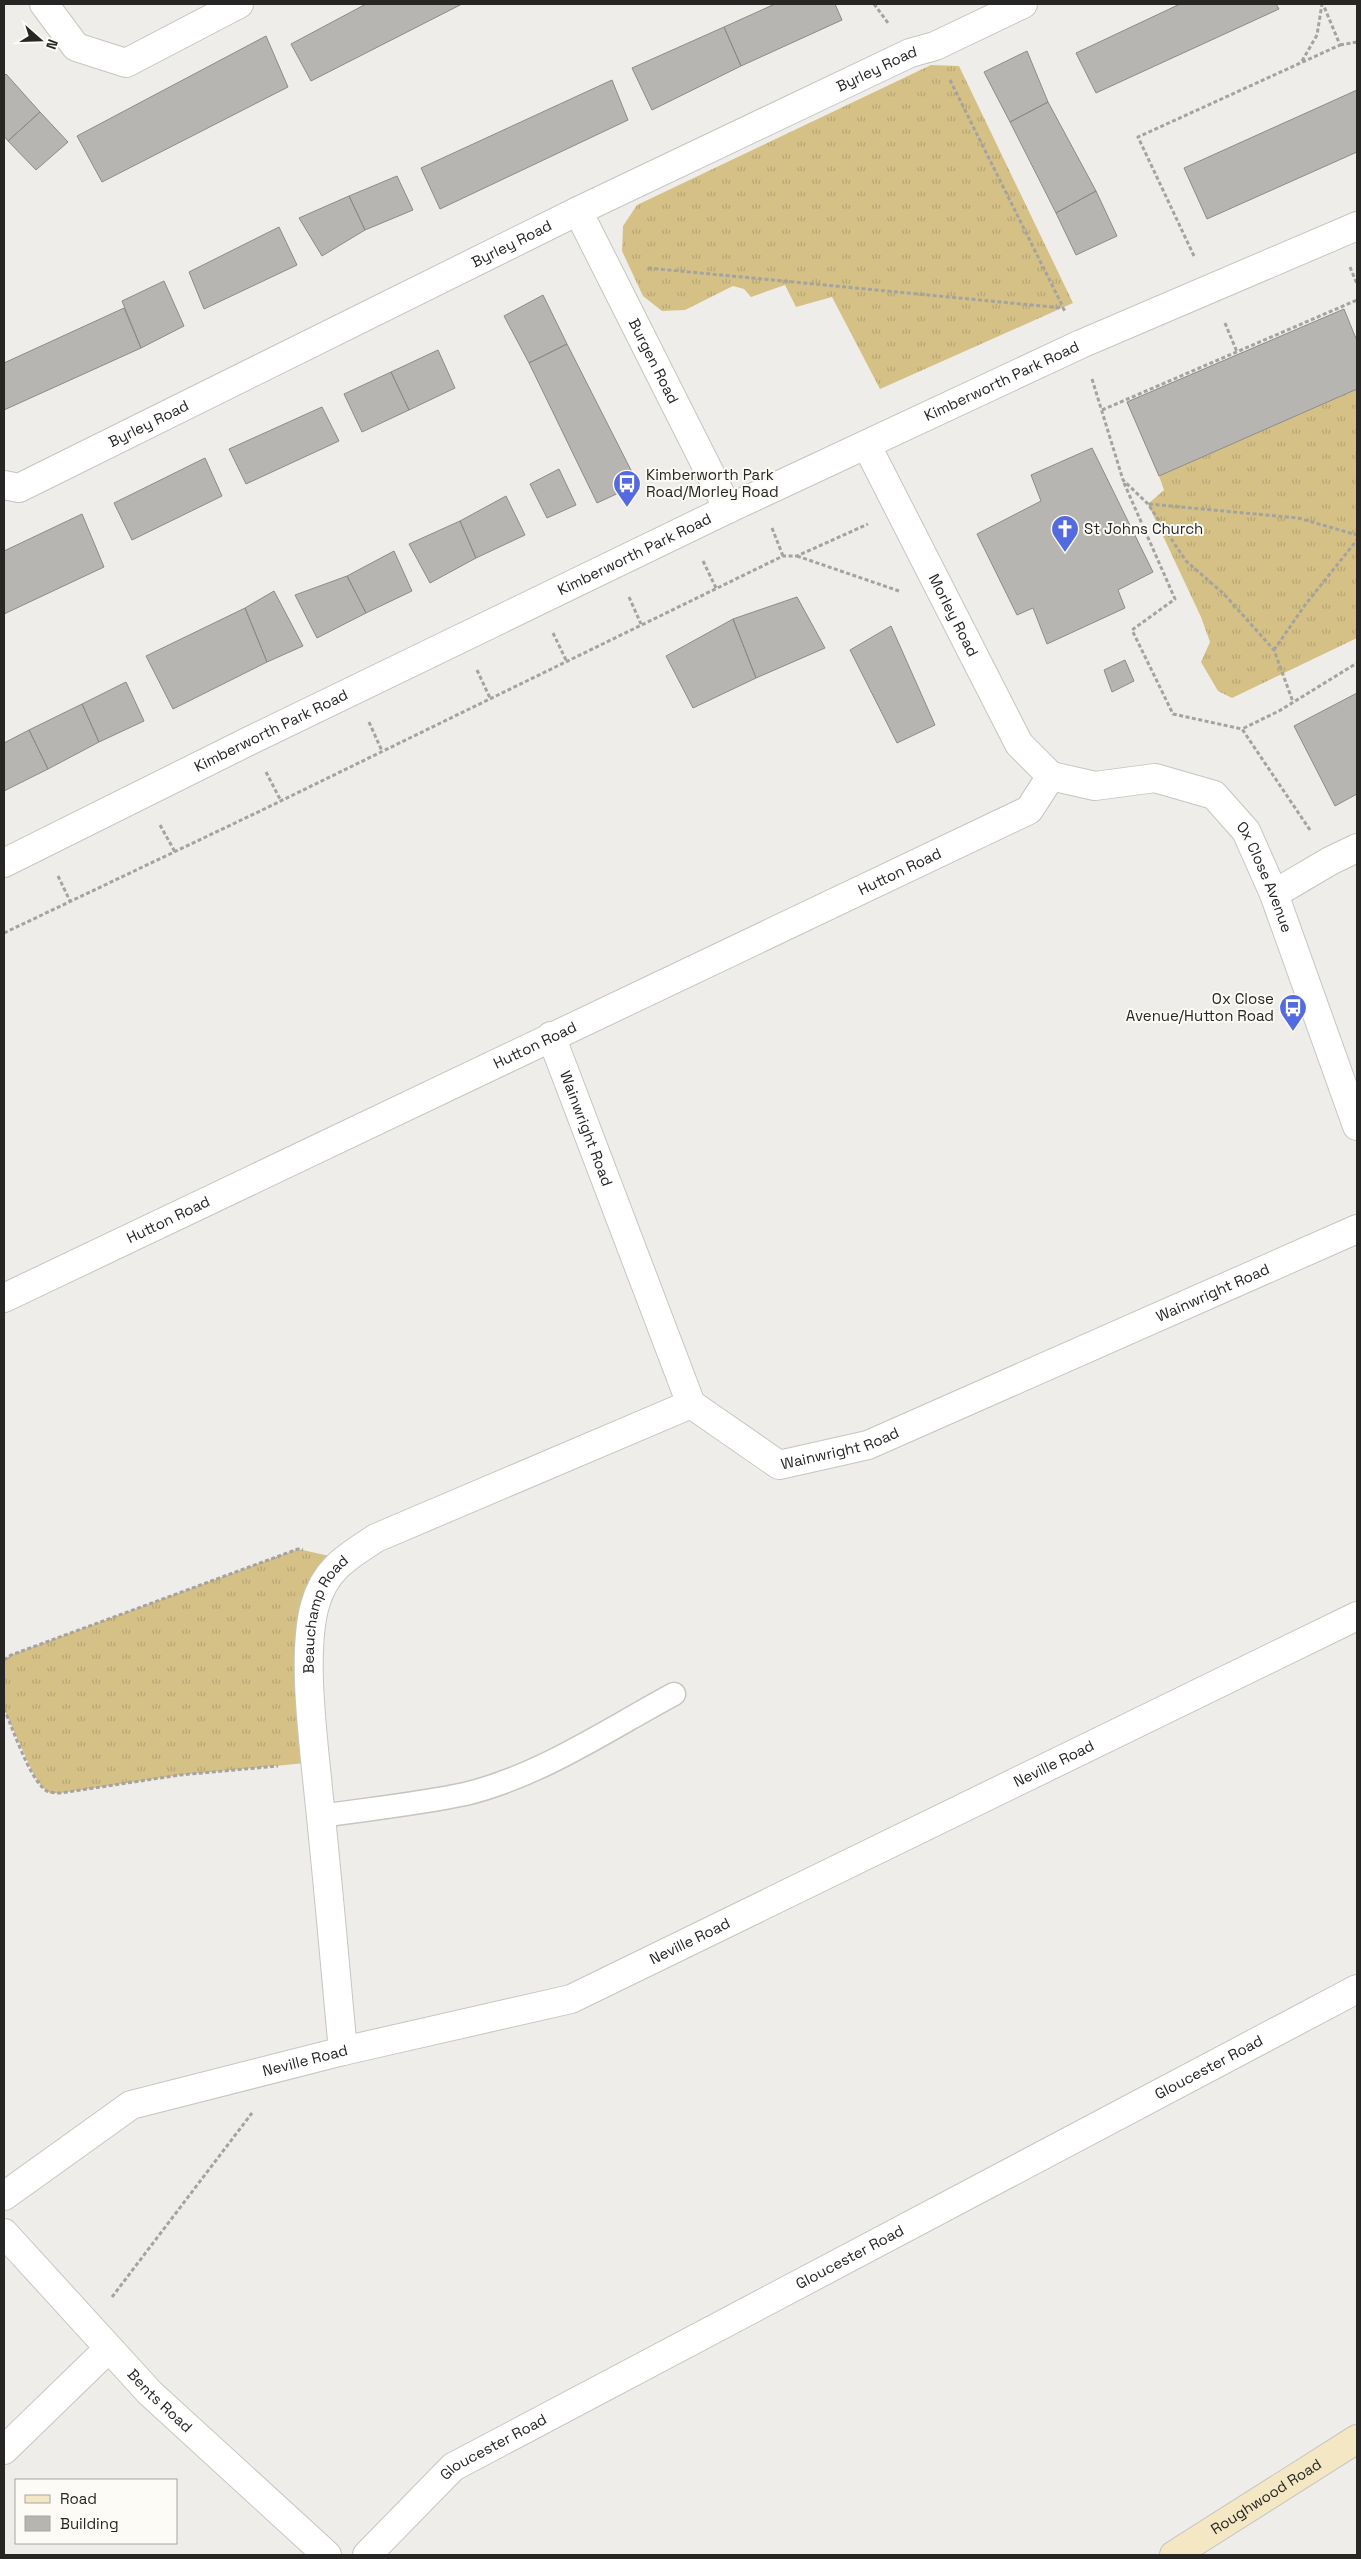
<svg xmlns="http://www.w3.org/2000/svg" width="1361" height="2559" font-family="'Space Grotesk',sans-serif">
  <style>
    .grass { fill: url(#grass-tufts) }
    .building { fill: #b6b5b1; stroke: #8d8b88 }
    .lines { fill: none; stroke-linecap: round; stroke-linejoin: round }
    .lane-casing { stroke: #c6c5c0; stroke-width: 25 }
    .street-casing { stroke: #c6c5c0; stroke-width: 30 }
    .secondary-casing { stroke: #c6c5c0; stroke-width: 30 }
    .path { stroke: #a5a3a0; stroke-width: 3; stroke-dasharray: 4 2.5; stroke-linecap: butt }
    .lane { stroke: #fff; stroke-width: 22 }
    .street { stroke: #fff; stroke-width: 28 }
    .secondary { stroke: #f4e8c4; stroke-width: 28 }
    .labels { text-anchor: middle; stroke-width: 4; stroke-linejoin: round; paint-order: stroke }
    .street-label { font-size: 15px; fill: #272625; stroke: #fcfbf6 }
    .poi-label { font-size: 15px; fill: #272625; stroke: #fcfbf6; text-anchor: start }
  </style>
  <defs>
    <pattern id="grass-tufts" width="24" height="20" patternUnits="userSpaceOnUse" patternTransform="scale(1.25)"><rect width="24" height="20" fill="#d5c186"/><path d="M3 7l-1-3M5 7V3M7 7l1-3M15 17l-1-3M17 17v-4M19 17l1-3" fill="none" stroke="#b7a674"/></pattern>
  </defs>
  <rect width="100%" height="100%" fill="#efede9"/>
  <!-- grass -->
  <path class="grass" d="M 931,65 L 959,66 L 1073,303 L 880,389 L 832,297 L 796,307 L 785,285 L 751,297 L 744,289 L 733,286 L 685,310 L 662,311 L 643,296 L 622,251 L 623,226 L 637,205 Z
    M 1357,389 L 1357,638 L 1232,698 L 1218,691 L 1201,662 L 1210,642 L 1201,617 L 1148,504 L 1164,490 L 1159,476 Z
    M 298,1549 L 343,1559 L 315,1604 L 316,1762 L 180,1775 L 61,1793 L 50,1793 L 42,1787 L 33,1773 L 4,1709 L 4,1660 L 11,1655 Z"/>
  <!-- building -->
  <path class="building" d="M 366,4 L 462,4 L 311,81 L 291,44 Z
    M 775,4 L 835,4 L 842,20 L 741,66 L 724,27 Z
    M 1180,4 L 1276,4 L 1279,9 L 1096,93 L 1076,53 Z
    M 724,27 L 741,66 L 652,110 L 632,68 Z
    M 266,36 L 288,87 L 102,182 L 77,136 Z
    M 1027,51 L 1048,102 L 1010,122 L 984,72 Z
    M 6,74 L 40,112 L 8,141 L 4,136 L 4,76 Z
    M 612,80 L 628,120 L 440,209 L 421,168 Z
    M 1357,90 L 1357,152 L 1207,219 L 1184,168 Z
    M 1048,102 L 1096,191 L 1056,213 L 1010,122 Z
    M 40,112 L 68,142 L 36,170 L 8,141 Z
    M 397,176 L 413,210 L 365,230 L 349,196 Z
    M 1096,191 L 1117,236 L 1076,255 L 1056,213 Z
    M 349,196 L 365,230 L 322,256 L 299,218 Z
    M 279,227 L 297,265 L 204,309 L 189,272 Z
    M 164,281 L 184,326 L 141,348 L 122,301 Z
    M 543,295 L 567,344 L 529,363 L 504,316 Z
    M 124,308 L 141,348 L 4,410 L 4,363 Z
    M 1344,309 L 1357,341 L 1357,389 L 1159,476 L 1127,402 Z
    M 567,344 L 638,484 L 597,503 L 529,363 Z
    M 438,350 L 455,388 L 409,410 L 391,372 Z
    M 391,372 L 409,410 L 362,432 L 344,394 Z
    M 322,407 L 339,441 L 246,484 L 229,449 Z
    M 1092,448 L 1153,572 L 1118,590 L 1125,608 L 1047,644 L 1033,608 L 1017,615 L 977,534 L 1041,501 L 1031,475 Z
    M 205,458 L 222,496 L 132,540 L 114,503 Z
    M 559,469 L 576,505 L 547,518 L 530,484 Z
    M 506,496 L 525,535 L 476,558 L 460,521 Z
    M 82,514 L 104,567 L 4,614 L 4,551 Z
    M 460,521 L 476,558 L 430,583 L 409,544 Z
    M 394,551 L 412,591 L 366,613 L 347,576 Z
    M 347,576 L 366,613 L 317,638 L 295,595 Z
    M 274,591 L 303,646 L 267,662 L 245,608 Z
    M 797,597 L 825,648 L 756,678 L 733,619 Z
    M 245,608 L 267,662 L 173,709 L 146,656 Z
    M 733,619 L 756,678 L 693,708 L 666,656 Z
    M 891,626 L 935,725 L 897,743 L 850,650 Z
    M 1125,660 L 1134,681 L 1112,692 L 1104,670 Z
    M 126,682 L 144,721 L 99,742 L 82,704 Z
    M 1357,693 L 1357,794 L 1335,806 L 1294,726 Z
    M 82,704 L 99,742 L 48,769 L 29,730 Z
    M 29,730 L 48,769 L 4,791 L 4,743 Z"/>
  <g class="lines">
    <defs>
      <path id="lane" d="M 321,1816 C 369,1809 418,1804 465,1794 C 540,1776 607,1730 674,1694"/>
      <g id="street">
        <path d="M 44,4 L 76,47 L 126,63 L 239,4"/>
        <path id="s1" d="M 578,211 L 728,509"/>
        <path id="s2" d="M 867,446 L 1019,744 L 1051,776"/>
        <path id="s3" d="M 4,485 L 19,488 L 578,211 L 910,53 L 935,46 L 1023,4"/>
        <path id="s4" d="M 1051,776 L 1095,786 L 1155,778 L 1214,795 L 1246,831 L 1274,894 L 1357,1126"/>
        <path id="s5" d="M 4,863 L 249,741 L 728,509 L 1081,344 L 1357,226"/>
        <path d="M 1274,894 L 1330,861 L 1357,848"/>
        <path id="s6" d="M 551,1036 L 691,1404 L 779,1465 L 868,1445 L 1357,1229"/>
        <path id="s7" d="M 4,1298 L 1029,810 L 1051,776"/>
        <path id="s8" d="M 343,2051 C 335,1966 328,1882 319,1798 C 314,1745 301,1655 315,1605 C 325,1569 347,1557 376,1538 L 691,1404"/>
        <path id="s9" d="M 4,2196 L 131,2105 L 343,2051 L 571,1999 L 1357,1616"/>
        <path id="s10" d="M 4,2233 L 150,2393 L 327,2555"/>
        <path d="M 4,2450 L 108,2349"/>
        <path id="s11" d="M 367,2555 L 453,2467 L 1357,1989"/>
      </g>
      <g id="secondary">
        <path id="s12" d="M 1174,2555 L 1357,2439"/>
      </g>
    </defs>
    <!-- lane casing -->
    <use href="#lane" class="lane-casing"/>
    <!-- street casing -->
    <use href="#street" class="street-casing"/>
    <!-- secondary casing -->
    <use href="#secondary" class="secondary-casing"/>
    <!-- path -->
    <path class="path" d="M 874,4 L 888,23
      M 1340,45 L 1357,42
      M 1302,61 L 1317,35 L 1322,4
      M 950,80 L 1063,307
      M 1194,256 L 1138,137 L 1340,45 L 1323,4
      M 1350,267 L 1357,284
      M 648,268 L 1063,308 L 1065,311
      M 1225,323 L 1237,352
      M 1092,379 L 1123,480 L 1148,504 L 1186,561 L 1224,594 L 1274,650 L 1293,702
      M 1102,410 L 1357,300
      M 1124,483 L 1175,599 L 1132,630 L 1173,714 L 1242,729
      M 1149,504 L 1298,518 L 1357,535
      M 772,528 L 783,556
      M 797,556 L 899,591
      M 703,561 L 716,588
      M 629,597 L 641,624
      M 553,633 L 566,660
      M 1274,650 L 1305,605 L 1357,540
      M 477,670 L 490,698
      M 369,722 L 382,751
      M 266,772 L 281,801
      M 160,825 L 175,852
      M 1310,830 L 1242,729 L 1279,711 L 1357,663
      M 58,876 L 70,901
      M 4,933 L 256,813 L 783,556 L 797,556 L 868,524
      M 4,1660 L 11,1655 L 298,1549 L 303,1550
      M 4,1709 C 13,1729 28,1774 43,1788 C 48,1793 54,1793 61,1793 L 180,1775 L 278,1766
      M 112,2297 L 252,2113"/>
    <!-- lane -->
    <use href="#lane" class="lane"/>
    <!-- street -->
    <use href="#street" class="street"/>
    <!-- secondary -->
    <use href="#secondary" class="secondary"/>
  </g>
  <!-- icons -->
  <defs>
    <symbol id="bus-pin" viewBox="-11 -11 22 30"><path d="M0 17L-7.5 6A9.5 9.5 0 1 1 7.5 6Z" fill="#546be0" stroke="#fcfbf6"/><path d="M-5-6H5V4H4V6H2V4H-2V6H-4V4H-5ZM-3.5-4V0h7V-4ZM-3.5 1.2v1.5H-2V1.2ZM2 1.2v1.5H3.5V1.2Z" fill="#fff"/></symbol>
    <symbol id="church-pin" viewBox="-11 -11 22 30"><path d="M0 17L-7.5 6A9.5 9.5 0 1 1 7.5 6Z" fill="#546be0" stroke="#fcfbf6"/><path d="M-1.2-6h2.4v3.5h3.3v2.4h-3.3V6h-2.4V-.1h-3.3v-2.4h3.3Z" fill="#fff"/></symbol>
  </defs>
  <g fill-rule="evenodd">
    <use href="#bus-pin" x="611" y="468" width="32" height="43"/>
    <use href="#church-pin" x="1049" y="513" width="32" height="43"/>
    <use href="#bus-pin" x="1277" y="992" width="32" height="43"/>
  </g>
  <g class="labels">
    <!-- street labels -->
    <g class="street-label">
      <text dy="5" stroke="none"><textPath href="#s3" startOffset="970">Byrley Road</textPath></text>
      <text dy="5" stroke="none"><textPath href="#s3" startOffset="565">Byrley Road</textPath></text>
      <text dy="5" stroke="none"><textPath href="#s1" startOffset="168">Burgen Road</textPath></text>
      <text dy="5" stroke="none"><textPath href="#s5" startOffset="1108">Kimberworth Park Road</textPath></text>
      <text dy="5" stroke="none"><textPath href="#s3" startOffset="160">Byrley Road</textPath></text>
      <text dy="5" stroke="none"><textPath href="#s5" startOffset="702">Kimberworth Park Road</textPath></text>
      <text dy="5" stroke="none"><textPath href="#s2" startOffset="190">Morley Road</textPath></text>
      <text dy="5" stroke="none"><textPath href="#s5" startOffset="298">Kimberworth Park Road</textPath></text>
      <text dy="5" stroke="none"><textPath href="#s7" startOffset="992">Hutton Road</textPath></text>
      <text dy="5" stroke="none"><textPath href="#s4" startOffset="265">Ox Close Avenue</textPath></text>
      <text dy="5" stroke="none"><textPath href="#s7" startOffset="588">Hutton Road</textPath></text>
      <text dy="5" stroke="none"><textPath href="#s6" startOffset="99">Wainwright Road</textPath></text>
      <text dy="5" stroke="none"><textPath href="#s7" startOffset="182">Hutton Road</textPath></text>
      <text dy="5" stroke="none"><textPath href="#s6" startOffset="969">Wainwright Road</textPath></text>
      <text dy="5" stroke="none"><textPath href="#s6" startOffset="564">Wainwright Road</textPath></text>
      <text dy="5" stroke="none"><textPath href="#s8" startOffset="442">Beauchamp Road</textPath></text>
      <text dy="5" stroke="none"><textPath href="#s9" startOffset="1146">Neville Road</textPath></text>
      <text dy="5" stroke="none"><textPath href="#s9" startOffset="741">Neville Road</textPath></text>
      <text dy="5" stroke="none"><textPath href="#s9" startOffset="336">Neville Road</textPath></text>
      <text dy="5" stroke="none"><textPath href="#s11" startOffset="978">Gloucester Road</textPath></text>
      <text dy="5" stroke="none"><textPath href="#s11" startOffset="572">Gloucester Road</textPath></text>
      <text dy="5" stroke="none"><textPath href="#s10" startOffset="229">Bents Road</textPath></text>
      <text dy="5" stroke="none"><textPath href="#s11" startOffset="168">Gloucester Road</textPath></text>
      <text dy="5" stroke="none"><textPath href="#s12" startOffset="109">Roughwood Road</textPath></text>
    </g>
    <!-- poi labels -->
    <g class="poi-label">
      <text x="646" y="480">Kimberworth Park<tspan x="646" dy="17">Road/Morley Road</tspan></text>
      <text x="1084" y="534">St Johns Church</text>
      <text x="1274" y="1004" text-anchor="end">Ox Close<tspan x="1274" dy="17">Avenue/Hutton Road</tspan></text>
    </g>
  </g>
  <!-- border -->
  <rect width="1361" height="2559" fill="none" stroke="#272625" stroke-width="10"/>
  <!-- legend -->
  <rect x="15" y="2479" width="162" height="65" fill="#fcfbf6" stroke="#a7a6a2"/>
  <rect x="25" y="2495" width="25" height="8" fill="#f4e8c4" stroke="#a7a6a2"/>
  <text x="60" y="2504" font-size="15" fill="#272625">Road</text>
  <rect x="25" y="2516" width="25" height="15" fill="#b6b5b1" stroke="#a7a6a2"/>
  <text x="60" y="2529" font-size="15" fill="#272625">Building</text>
  <!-- north arrow -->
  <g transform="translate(40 40) rotate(110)" stroke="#fcfbf6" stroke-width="4" paint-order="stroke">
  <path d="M0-4L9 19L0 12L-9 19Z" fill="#272625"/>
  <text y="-8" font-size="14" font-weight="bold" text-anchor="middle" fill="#272625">N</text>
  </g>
</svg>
